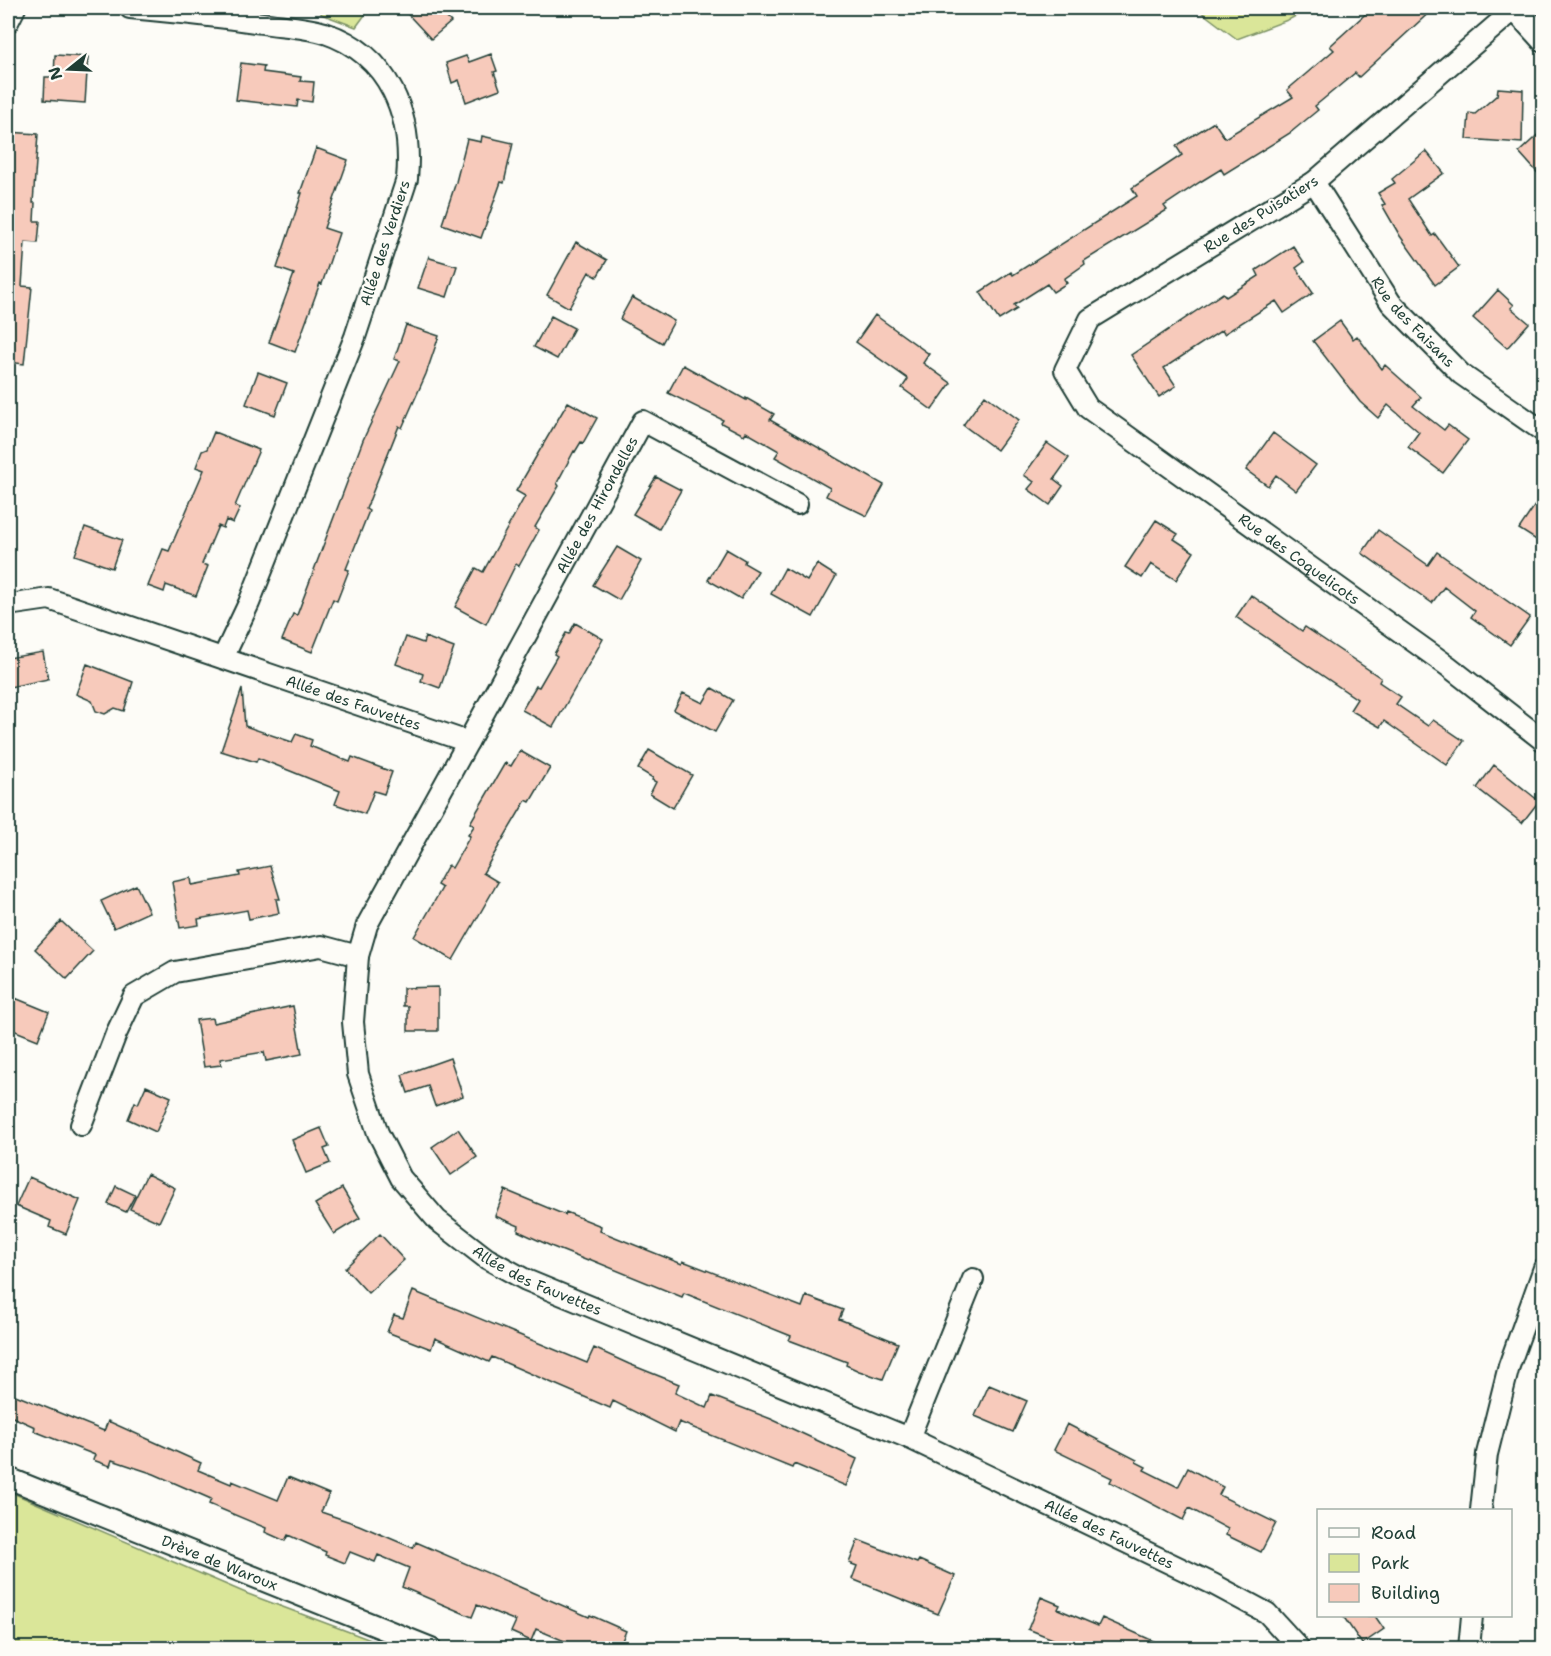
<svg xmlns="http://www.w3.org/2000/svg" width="1551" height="1656" font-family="'Shantell Sans',sans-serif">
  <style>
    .green { fill: #dae699; stroke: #7c9266; stroke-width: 1.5 }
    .building { fill: #f7cabb; stroke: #1f3d34; stroke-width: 1.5 }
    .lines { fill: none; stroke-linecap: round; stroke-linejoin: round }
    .minor-casing { stroke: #1f3d34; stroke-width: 24 }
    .tertiary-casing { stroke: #1f3d34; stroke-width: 28 }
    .minor { stroke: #fdfcf7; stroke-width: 20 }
    .tertiary { stroke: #fdfcf7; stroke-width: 24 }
    .labels { text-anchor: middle; stroke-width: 4.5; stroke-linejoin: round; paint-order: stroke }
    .street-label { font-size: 15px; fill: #1f3d34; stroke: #fdfcf7 }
  </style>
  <rect width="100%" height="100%" fill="#fdfcf7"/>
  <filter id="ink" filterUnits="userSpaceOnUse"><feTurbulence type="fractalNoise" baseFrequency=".0167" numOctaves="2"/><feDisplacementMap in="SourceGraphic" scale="12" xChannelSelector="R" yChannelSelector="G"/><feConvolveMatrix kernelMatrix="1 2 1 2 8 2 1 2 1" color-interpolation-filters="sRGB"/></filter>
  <g filter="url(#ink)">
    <!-- green -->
    <path class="green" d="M 322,8 L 370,8 L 356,27 L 321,14 Z
      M 1196,8 L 1311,8 L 1290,19 L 1237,39 Z
      M 8,1491 L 248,1594 L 392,1648 L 8,1648 Z"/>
    <!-- building -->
    <path class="building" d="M 402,8 L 437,8 L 451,22 L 431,39 Z
      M 1372,8 L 1434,8 L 1359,77 L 1355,73 L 1315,106 L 1318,110 L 1290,133 L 1224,174 L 1221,169 L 1200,182 L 1164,206 L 1167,210 L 1084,261 L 1085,264 L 1064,279 L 1067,283 L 1053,292 L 1047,284 L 1014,305 L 1017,309 L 999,320 L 980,292 L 1011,272 L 1013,275 L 1137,196 L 1132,188 L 1182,155 L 1176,146 L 1214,122 L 1225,138 L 1293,97 L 1287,90 L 1334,50 L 1330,46 Z
      M 491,54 L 497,71 L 494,72 L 500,89 L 466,102 L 459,80 L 452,83 L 446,63 L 466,56 L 469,62 Z
      M 55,55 L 88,57 L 85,103 L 44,100 L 45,77 L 54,77 Z
      M 241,63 L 264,66 L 263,72 L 301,77 L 300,81 L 314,82 L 312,102 L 298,100 L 297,107 L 236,100 Z
      M 1498,88 L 1523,90 L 1522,143 L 1467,139 L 1469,113 L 1475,114 L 1497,95 Z
      M 1544,129 L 1544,180 L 1519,152 Z
      M 8,132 L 38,134 L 33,203 L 35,203 L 34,221 L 40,221 L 38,243 L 25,242 L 22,286 L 32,287 L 24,364 L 8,362 Z
      M 482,136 L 513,143 L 504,183 L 501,182 L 481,238 L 442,224 L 456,182 L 467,139 L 481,142 Z
      M 316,148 L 348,160 L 324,228 L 339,233 L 322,284 L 320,283 L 295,352 L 269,342 L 294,274 L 277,268 L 302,193 L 300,193 Z
      M 1426,151 L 1444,173 L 1408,199 L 1432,236 L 1435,234 L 1459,267 L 1435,285 L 1400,236 L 1382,205 L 1385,204 L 1378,193 L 1395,183 L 1392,179 Z
      M 576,242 L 607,260 L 597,277 L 589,272 L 569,308 L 547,295 Z
      M 1293,246 L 1304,262 L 1296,268 L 1313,293 L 1284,313 L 1276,301 L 1224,334 L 1222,330 L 1164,368 L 1176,386 L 1159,397 L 1131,355 L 1223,293 L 1226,297 L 1259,276 L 1256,270 Z
      M 429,256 L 430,258 L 457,266 L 447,297 L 418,288 Z
      M 1498,290 L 1514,305 L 1511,308 L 1529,323 L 1507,348 L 1473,318 Z
      M 632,297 L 674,321 L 662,343 L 620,319 Z
      M 875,315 L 929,354 L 923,363 L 951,383 L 932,410 L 902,388 L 908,379 L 856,342 Z
      M 551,316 L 574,328 L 557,359 L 534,347 Z
      M 1340,321 L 1353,339 L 1357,336 L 1382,369 L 1385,365 L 1421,397 L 1413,406 L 1444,430 L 1448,425 L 1468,440 L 1443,473 L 1408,447 L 1419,432 L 1388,405 L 1378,418 L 1360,402 L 1313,341 Z
      M 406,325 L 439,336 L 426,374 L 402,428 L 399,426 L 366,509 L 369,511 L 346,569 L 349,570 L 337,601 L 333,599 L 312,652 L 282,640 L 293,614 L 297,615 L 363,440 L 400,361 L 394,359 Z
      M 683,365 L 746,400 L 746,398 L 774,414 L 770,420 L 884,485 L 867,516 L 826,496 L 830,488 L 775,457 L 779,451 L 746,432 L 744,435 L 721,423 L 723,420 L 668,393 Z
      M 258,372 L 287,383 L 275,415 L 246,404 Z
      M 985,395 L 1019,420 L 997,450 L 963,425 Z
      M 568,402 L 597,418 L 583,443 L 581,442 L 575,452 L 574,451 L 557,483 L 559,486 L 535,527 L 539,530 L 519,566 L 516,564 L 486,624 L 455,607 L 476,568 L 483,572 L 525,496 L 516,491 Z
      M 214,432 L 259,450 L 235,506 L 240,508 L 233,523 L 226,520 L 223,528 L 218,526 L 202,564 L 208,566 L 196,596 L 166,585 L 164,592 L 148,586 L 163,549 L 169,551 L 204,470 L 196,467 L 202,451 L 207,449 Z
      M 1273,433 L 1316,465 L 1296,491 L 1276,475 L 1268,486 L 1246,470 Z
      M 1047,443 L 1069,458 L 1054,479 L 1063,486 L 1050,505 L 1028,489 L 1034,482 L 1024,475 Z
      M 656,477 L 681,490 L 659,529 L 633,514 Z
      M 1544,492 L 1544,545 L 1519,529 Z
      M 1156,520 L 1178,534 L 1174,539 L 1194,552 L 1176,580 L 1151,564 L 1142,578 L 1125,567 Z
      M 85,527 L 122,540 L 112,568 L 75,555 Z
      M 1378,530 L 1428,565 L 1437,552 L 1530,617 L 1510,645 L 1471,617 L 1475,611 L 1444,587 L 1432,603 L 1362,553 Z
      M 617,547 L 641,561 L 619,600 L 593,585 Z
      M 726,549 L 745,560 L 744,563 L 758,571 L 741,599 L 708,580 Z
      M 817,564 L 836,576 L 813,617 L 771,594 L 785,568 L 807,581 Z
      M 1251,595 L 1302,631 L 1305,627 L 1381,678 L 1379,682 L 1401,697 L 1396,704 L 1428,726 L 1433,720 L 1464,741 L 1447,765 L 1384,721 L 1380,727 L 1350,710 L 1357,699 L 1236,617 Z
      M 575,623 L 603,639 L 553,727 L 522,710 L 536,686 L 539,687 L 557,656 L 554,654 L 566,633 L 569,634 Z
      M 406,637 L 423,643 L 425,637 L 454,648 L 440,688 L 421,681 L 423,674 L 396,664 Z
      M 43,652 L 48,679 L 10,687 L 8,658 Z
      M 87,664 L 133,682 L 124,711 L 115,708 L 105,714 L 96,711 L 92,701 L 76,694 Z
      M 712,688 L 733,700 L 715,732 L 674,710 L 683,693 L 703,703 Z
      M 242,689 L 245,726 L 292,742 L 296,734 L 312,740 L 310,746 L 350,762 L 352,757 L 392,772 L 384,794 L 374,791 L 365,814 L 335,804 L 340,791 L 258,758 L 256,762 L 221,751 Z
      M 649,750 L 692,775 L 673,808 L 650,794 L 656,782 L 652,780 L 653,778 L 638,769 Z
      M 520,751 L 550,768 L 530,802 L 526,800 L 483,873 L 498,882 L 453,960 L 414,937 L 442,888 L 437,885 L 448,865 L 452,868 L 470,836 L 468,835 L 474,826 L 470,823 L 505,763 L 511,766 Z
      M 1494,765 L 1539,801 L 1522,823 L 1477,788 Z
      M 270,866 L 280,899 L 276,899 L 279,913 L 249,919 L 247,910 L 198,919 L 199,925 L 180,928 L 172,882 L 191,878 L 192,885 L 240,876 L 239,872 Z
      M 136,885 L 149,912 L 114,928 L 101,901 Z
      M 61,921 L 93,951 L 67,979 L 35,949 Z
      M 438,987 L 438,1031 L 408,1031 L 408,1006 L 403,1006 L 403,988 Z
      M 15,998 L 49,1012 L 38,1040 L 8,1028 L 8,1018 Z
      M 293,1006 L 302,1054 L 266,1061 L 264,1052 L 220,1059 L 221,1065 L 204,1067 L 196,1020 L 212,1018 L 213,1023 Z
      M 450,1058 L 463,1096 L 435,1106 L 428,1086 L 408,1093 L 402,1075 Z
      M 146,1086 L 171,1097 L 156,1132 L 128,1119 L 135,1102 L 138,1104 Z
      M 321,1128 L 329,1147 L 324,1149 L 330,1163 L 306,1173 L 292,1140 Z
      M 458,1129 L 477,1157 L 451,1175 L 432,1147 Z
      M 147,1174 L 175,1188 L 159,1222 L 130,1209 Z
      M 29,1177 L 80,1200 L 66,1234 L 49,1227 L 51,1221 L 16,1206 Z
      M 116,1186 L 135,1195 L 126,1212 L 108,1204 Z
      M 342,1188 L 360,1218 L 334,1234 L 315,1204 Z
      M 505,1190 L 565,1215 L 566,1212 L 601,1226 L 600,1231 L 682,1264 L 683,1261 L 802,1307 L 806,1296 L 843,1310 L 839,1319 L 898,1343 L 883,1379 L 859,1371 L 846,1365 L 847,1362 L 789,1340 L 791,1336 L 684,1293 L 682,1297 L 589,1259 L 588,1261 L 553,1247 L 518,1231 L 519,1226 L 495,1216 Z
      M 380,1234 L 404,1260 L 368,1293 L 345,1268 Z
      M 413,1291 L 587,1363 L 594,1348 L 629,1364 L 679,1384 L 675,1393 L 707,1408 L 712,1396 L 771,1419 L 857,1459 L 846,1486 L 794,1464 L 792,1468 L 679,1422 L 675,1432 L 613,1401 L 610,1408 L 492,1357 L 489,1362 L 435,1338 L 431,1349 L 387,1332 L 394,1315 L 403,1318 Z
      M 989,1385 L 1027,1401 L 1013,1432 L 975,1416 Z
      M 8,1392 L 104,1431 L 108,1421 L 201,1463 L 198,1470 L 231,1484 L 232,1481 L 278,1500 L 288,1477 L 329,1494 L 321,1512 L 359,1525 L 413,1548 L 416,1542 L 589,1617 L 590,1615 L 626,1631 L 619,1648 L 581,1648 L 536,1629 L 531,1641 L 511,1632 L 516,1621 L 477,1605 L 472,1617 L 402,1587 L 409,1568 L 378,1555 L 375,1562 L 350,1552 L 345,1563 L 325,1555 L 326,1552 L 288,1535 L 285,1541 L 265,1532 L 266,1528 L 209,1504 L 211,1499 L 154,1474 L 112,1460 L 110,1466 L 93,1460 L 95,1455 L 34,1431 L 35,1427 L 8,1415 Z
      M 1067,1424 L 1137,1460 L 1136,1462 L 1146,1467 L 1144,1470 L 1178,1487 L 1188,1468 L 1223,1487 L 1219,1495 L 1276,1523 L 1261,1552 L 1226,1535 L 1228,1529 L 1189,1508 L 1183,1520 L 1110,1482 L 1112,1478 L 1054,1450 Z
      M 858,1540 L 917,1563 L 919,1560 L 955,1576 L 938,1614 L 852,1579 L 857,1566 L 849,1563 Z
      M 1041,1597 L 1060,1605 L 1058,1609 L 1098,1626 L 1102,1618 L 1169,1648 L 1075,1648 L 1028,1629 Z
      M 1343,1616 L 1375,1616 L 1384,1629 L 1362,1644 Z"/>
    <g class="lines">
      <defs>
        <g id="minor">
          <path d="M 130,8 C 174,12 218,16 262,23 C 282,26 305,27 325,33 C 390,55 413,116 407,179 L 355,337 L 249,603 L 223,658"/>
          <path id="s1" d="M 1516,8 L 1314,182 L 1090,319 L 1065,370 L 1088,408 L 1448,666 L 1544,741"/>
          <path d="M 8,22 L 15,8"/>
          <path id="s2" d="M 1314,182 L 1391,303 L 1461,374 L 1544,432"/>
          <path id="s3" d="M 8,605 L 49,599 L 468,742 L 367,925 L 358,956 L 353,1022 L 358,1074 L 378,1133 L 401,1178 L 437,1220 L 486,1258 L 526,1280 L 909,1438 L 1213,1584 L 1267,1613 L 1299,1648"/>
          <path id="s4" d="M 468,742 L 643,421 L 797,504"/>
          <path d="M 81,1125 L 116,1034 L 134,996 L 175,972 L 321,946 L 358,956"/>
          <path d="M 909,1438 L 973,1279"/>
          <path id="s5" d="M 8,1478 L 431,1648"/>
          <path d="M 1481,1510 L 1487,1454 L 1509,1366 L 1544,1268"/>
          <path d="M 1469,1648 L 1472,1616"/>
        </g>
        <path id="tertiary" d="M 1515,8 L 1544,40"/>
      </defs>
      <!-- minor casing -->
      <use href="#minor" class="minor-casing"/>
      <!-- tertiary casing -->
      <use href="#tertiary" class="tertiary-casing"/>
      <!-- minor -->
      <use href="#minor" class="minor"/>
      <!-- tertiary -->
      <use href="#tertiary" class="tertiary"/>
    </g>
  </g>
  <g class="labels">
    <!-- street labels -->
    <g class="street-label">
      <text transform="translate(1261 214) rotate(-32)" y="5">Rue des Puisatiers</text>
      <text transform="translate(385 243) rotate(-72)" y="5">Allée des Verdiers</text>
      <text dy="5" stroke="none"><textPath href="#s2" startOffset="172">Rue des Faisans</textPath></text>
      <text dy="5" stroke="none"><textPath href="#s4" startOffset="270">Allée des Hirondelles</textPath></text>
      <text dy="5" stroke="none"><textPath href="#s1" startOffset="890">Rue des Coquelicots</textPath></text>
      <text dy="5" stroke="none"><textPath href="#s3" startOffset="363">Allée des Fauvettes</textPath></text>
      <text dy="5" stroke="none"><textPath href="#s3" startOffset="1130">Allée des Fauvettes</textPath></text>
      <text dy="5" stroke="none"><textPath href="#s3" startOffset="1756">Allée des Fauvettes</textPath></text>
      <text dy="5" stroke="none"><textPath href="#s5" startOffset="228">Drève de Waroux</textPath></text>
    </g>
  </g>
  <!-- margin -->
  <rect width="1551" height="1656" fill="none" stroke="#fdfcf7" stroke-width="30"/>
  <rect x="15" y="15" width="1521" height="1626" fill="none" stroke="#1f3d34" stroke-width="2" filter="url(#ink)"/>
  <!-- legend -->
  <rect x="1317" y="1509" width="195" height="108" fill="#fdfcf7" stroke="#a4b0a9" stroke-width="1.5"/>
  <rect x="1329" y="1528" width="30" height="9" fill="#fdfcf7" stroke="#a4b0a9" stroke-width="1.5"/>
  <text x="1371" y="1539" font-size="18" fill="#1f3d34">Road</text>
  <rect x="1329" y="1554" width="30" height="18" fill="#dae699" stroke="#a4b0a9" stroke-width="1.5"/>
  <text x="1371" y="1569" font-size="18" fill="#1f3d34">Park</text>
  <rect x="1329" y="1584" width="30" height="18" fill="#f7cabb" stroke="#a4b0a9" stroke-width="1.5"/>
  <text x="1371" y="1599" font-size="18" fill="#1f3d34">Building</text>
  <!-- north arrow -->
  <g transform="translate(69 69) rotate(252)" stroke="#fdfcf7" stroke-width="4.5" paint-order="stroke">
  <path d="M0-4.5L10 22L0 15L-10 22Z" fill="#1f3d34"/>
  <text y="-9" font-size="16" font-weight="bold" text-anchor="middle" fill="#1f3d34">N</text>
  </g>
</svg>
